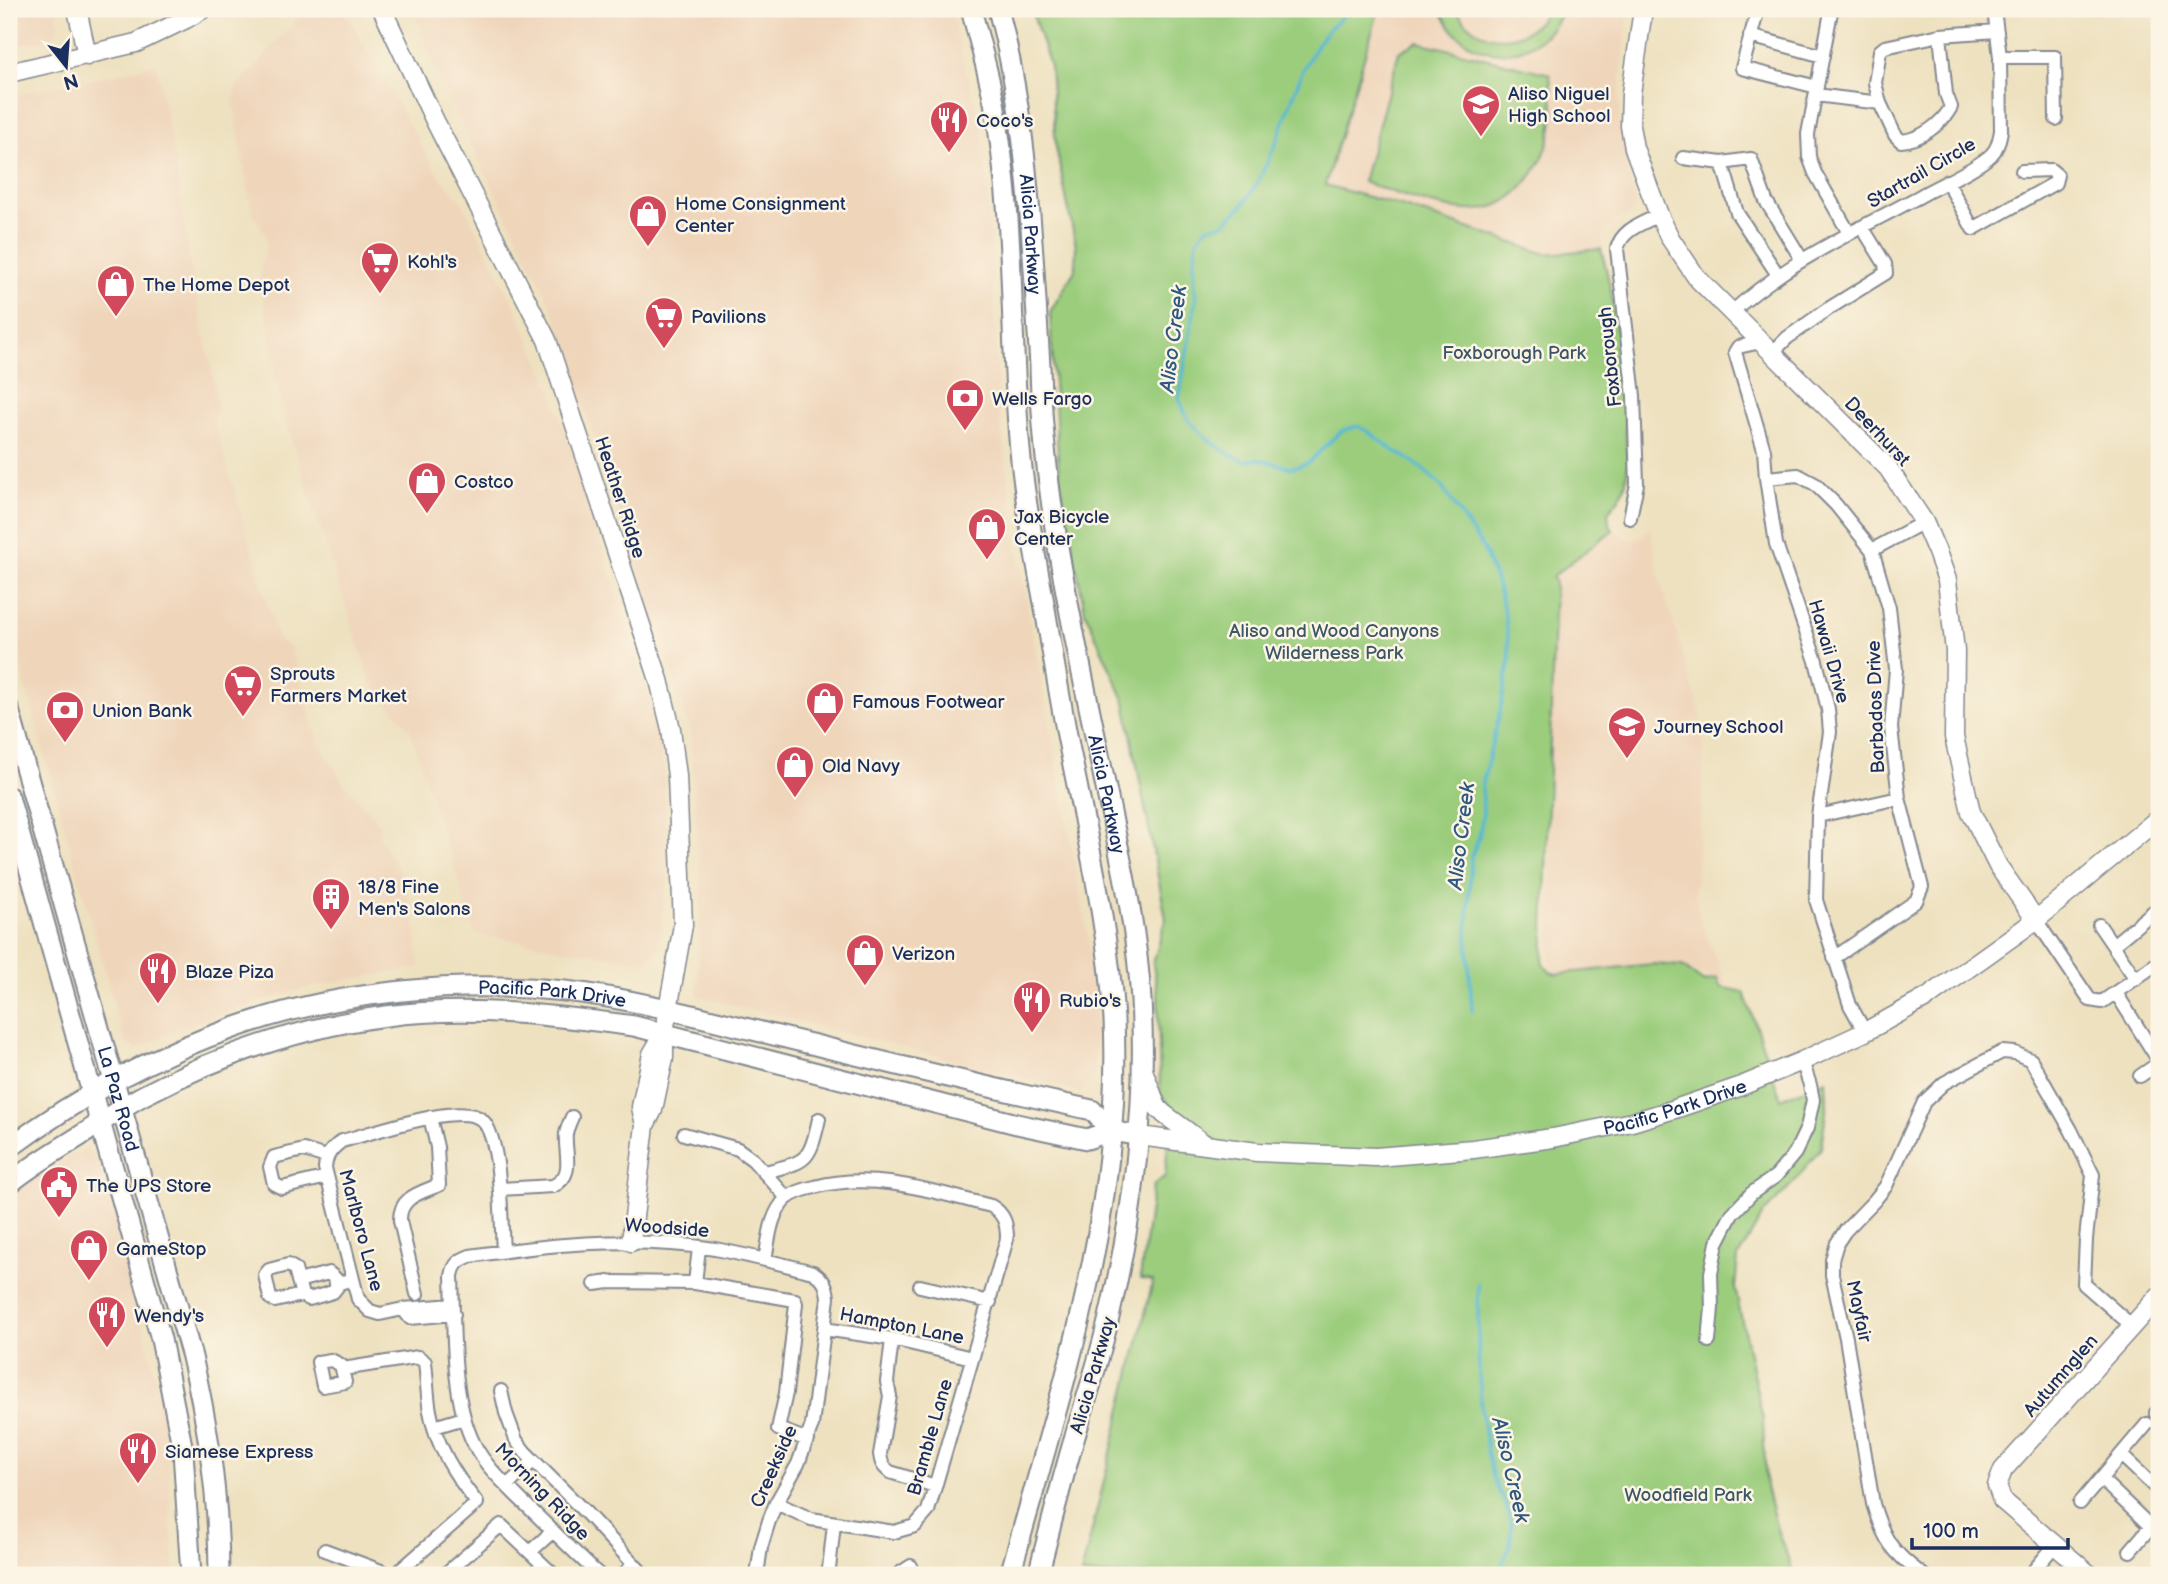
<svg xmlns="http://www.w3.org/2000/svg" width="2168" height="1584" font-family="'Balsamiq Sans',sans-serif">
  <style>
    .built { fill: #efd6bb }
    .green { fill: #9bcd7d; stroke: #5b7e6e; stroke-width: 2 }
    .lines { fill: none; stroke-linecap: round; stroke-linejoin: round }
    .stream { stroke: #57b8d5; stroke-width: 3.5 }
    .street-casing { stroke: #84888f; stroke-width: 16 }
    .secondary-casing { stroke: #84888f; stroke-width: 21 }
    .primary-casing { stroke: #84888f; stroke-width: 23 }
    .street { stroke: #fff; stroke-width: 12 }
    .secondary { stroke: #fff; stroke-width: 18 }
    .primary { stroke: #fff; stroke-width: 19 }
    .labels { text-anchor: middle; stroke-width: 5; stroke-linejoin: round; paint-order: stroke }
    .poi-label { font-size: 19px; fill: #1b2f5e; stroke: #fcf5e5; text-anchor: start }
    .street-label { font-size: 19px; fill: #1b2f5e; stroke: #fcf5e5 }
    .park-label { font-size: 19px; fill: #3b5666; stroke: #fcf5e5 }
    .water-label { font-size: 21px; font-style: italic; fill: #2d5882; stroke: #fcf5e5 }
  </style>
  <rect width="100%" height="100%" fill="#fcf5e5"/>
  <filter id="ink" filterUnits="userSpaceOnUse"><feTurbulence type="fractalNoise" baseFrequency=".0143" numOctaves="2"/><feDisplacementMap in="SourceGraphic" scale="14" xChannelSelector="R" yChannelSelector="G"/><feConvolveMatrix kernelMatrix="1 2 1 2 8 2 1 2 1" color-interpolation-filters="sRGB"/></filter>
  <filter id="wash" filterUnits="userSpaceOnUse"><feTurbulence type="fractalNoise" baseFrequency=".00686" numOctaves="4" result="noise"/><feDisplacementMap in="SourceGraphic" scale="28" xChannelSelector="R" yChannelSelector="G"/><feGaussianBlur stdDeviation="1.57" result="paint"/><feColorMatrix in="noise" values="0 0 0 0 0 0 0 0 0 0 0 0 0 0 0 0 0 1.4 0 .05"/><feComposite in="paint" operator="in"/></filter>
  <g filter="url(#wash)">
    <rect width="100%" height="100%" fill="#eee1c0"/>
    <!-- built -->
    <path class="built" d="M 9,9 L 56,9 L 59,25 L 52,39 L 9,47 Z
      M 306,9 L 340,9 L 349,18 L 437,173 L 463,203 L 518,313 L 552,391 L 653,708 L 664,773 L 667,884 L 657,953 L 643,962 L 475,934 L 410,730 L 371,683 L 282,411 L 261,280 L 261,267 L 266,250 L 266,236 L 252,212 L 233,101 L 238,85 Z
      M 414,9 L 950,9 L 982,129 L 990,219 L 999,408 L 1015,536 L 1088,935 L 1095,1012 L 1095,1074 L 1081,1092 L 697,996 L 701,892 L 690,730 L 550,303 L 433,67 Z
      M 1377,9 L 1629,9 L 1619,98 L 1620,122 L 1629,179 L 1636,202 L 1635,210 L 1628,216 L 1615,220 L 1603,231 L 1601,249 L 1546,254 L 1487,234 L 1325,185 Z
      M 156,63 L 175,159 L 190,262 L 219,408 L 213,418 L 278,639 L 291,648 L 313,727 L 320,744 L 341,780 L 380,824 L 379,836 L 400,872 L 414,917 L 420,967 L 310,987 L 278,996 L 185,1026 L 137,1049 L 125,1043 L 9,628 L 9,96 L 125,72 Z
      M 1650,528 L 1660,579 L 1702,717 L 1704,736 L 1703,783 L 1695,894 L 1701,923 L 1727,984 L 1672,962 L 1560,975 L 1550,966 L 1551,577 L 1613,530 L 1631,541 L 1641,537 Z
      M 86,1147 L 97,1159 L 133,1284 L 167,1426 L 174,1575 L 9,1575 L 9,1195 Z"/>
    <!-- green -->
    <path class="green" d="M 1031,9 L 1379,9 L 1325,185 L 1401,206 L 1546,254 L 1601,249 C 1617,304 1621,364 1625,420 C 1626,441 1630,465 1625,485 C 1623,496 1615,504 1608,512 L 1609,523 L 1613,530 L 1552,577 L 1555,581 L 1543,964 L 1550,972 L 1557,974 L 1653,964 L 1682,966 L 1704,982 L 1717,978 L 1720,987 L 1744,992 L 1781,1099 L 1826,1080 L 1827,1105 L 1821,1148 L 1796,1180 L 1764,1213 L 1738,1257 L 1735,1288 L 1763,1420 L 1766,1487 L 1777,1529 L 1794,1575 L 1081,1575 L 1153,1281 L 1140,1279 L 1153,1186 L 1165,1176 L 1171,1106 L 1160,1094 L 1158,995 L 1153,964 L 1166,919 L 1125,702 L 1085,612 L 1059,475 L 1050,312 L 1075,270 L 1076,246 L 1056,147 L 1050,66 Z
      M 1440,9 L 1456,9 C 1476,47 1528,48 1547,9 L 1563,9 C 1539,67 1465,68 1440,9 Z
      M 1418,42 L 1550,74 C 1551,91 1555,111 1552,127 C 1546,163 1518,207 1478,210 C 1443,212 1397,193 1363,182 L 1399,52 Z"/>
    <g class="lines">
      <!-- stream -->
      <path class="stream" d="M 1346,9 L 1345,14 L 1329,29 L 1317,44 L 1302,72 L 1275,146 L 1257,184 L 1242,206 L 1223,224 L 1207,227 L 1197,240 L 1194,265 L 1196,298 L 1179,399 L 1188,420 L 1209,440 L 1227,453 L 1244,461 L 1259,459 L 1291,468 L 1308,463 L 1341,431 L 1357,426 L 1369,432 L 1393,450 L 1415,463 L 1440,484 L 1483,548 L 1496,581 L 1505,614 L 1510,658 L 1500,712 L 1482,785 L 1483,814 L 1479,837 L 1471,857 L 1467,934 L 1472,1011
        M 1478,1284 C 1478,1347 1477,1408 1491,1470 C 1495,1489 1510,1506 1511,1525 C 1513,1544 1505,1560 1496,1575
        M 1298,1575 C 1317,1568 1334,1564 1353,1575"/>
    </g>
  </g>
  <g filter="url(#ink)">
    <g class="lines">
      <defs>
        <path id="street" d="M 1758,9 L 1742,68 L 1817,87
          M 1834,9 L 1831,12 L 1808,134 L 1809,157 L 1815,173 L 1849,233
          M 1750,36 L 1823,56
          M 2000,57 L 2055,57 L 2056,119
          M 1816,95 L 1880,103 L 1895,135 L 1901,141 C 1920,140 1942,124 1951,107 L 1946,94 L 1940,35
          M 1880,103 L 1875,83 L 1880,51 L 1885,47 L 1940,35 L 1997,31
          M 1683,158 L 1722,163 L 1737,213 L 1778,275
          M 1722,163 L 1751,159 L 1766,201 L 1802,260
          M 1947,181 L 1973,229 L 2055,183 L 2057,175 L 2051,170 L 2022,171
          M 1731,313 C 1786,262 1856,231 1922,195 C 1941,184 1975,170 1991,155 C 1998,148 1999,140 2001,131 L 2000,57 L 1994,9
          M 1761,342 L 1738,347 L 1735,352 L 1764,450 L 1766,478 L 1776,544 L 1816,661 L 1828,709 L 1830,732 L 1818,816 L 1816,900 L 1850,1005 L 1865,1032
          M 1772,353 L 1787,338 L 1828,309 L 1886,273 L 1885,264 L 1862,227
          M 1766,478 L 1798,475 L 1815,484 L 1836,505 L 1872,550 L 1889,608 L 1896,669 L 1891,728 L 1899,798 L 1922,887 L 1916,901 L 1834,958
          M 1630,518 L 1637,484 L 1634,396 L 1617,249 C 1622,229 1642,224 1659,215
          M 1872,550 L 1924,522
          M 1818,816 L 1899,798
          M 2036,920 L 2090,1000 L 2102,1002 L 2159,962
          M 2099,925 L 2136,979
          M 2113,945 L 2159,907
          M 2116,993 L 2159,1061
          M 2140,1076 L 2159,1063
          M 684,1134 L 738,1149 L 753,1160 L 787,1198
          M 326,1157 L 304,1150 L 274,1157 L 270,1167 L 274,1184 L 282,1188 L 327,1177
          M 765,1172 C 807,1161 809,1163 819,1119
          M 500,1189 L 553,1186 C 576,1175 564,1153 566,1134 C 567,1128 570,1122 572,1117
          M 765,1260 C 769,1240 770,1214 786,1199 C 794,1192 805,1189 815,1187 C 875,1171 934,1192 991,1206 C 1005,1214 1007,1225 1007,1239 L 928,1511 L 915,1526 L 894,1532 L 811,1519 L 776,1503
          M 298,1281 L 329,1273 L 335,1278 L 336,1284
          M 695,1283 L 699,1248
          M 595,1284 L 609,1282 L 695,1283 L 795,1300 L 796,1304 L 786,1393 L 778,1429 L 808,1440
          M 920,1286 L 990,1302
          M 417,1294 L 400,1221 C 399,1197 420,1193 439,1185 L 437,1147 L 430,1117
          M 302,1295 L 295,1269 L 288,1265 L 269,1270 L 265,1275 L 270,1298 L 275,1301 L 302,1295 L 309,1299 L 333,1292 L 337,1287 L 336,1284 L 353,1279
          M 453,1305 L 403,1309 L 380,1314 L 370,1311 L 358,1299 L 325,1168 C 326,1155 331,1149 342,1141 C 370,1134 461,1101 482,1120 C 502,1138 501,1224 503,1251
          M 403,1309 L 410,1318 L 454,1314
          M 824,1329 L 892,1339 L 972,1358
          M 892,1339 L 887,1382 L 890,1396 L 880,1454 C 881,1463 883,1467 890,1472 L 935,1486
          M 1709,1341 L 1712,1308 L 1711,1273 L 1717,1243 L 1732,1214 L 1752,1193 L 1776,1176 L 1795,1153 L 1807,1128 L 1813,1100 L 1810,1085 L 1802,1061
          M 331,1360 L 341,1365 L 345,1382 L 323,1386 L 318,1362 Z
          M 343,1369 L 418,1357 L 425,1362 C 427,1378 427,1395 430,1411 C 436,1446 455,1475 477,1503 L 395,1575
          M 501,1391 L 506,1413 L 516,1440 L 525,1452 L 587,1514 L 644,1575
          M 2156,1413 L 2159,1410
          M 434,1427 L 464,1418
          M 2121,1455 L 2159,1491
          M 2101,1479 L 2151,1527
          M 507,1486 L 533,1461
          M 2080,1503 L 2147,1424
          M 325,1550 L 392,1575
          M 531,1551 L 553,1531
          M 2130,1551 L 2159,1517
          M 444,1575 L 501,1525 L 554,1575
          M 599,1575 C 573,1551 548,1526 522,1501 C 505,1484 485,1466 474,1444 C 451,1398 454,1328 452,1276 C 454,1264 459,1260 470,1256 C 552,1244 632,1236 715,1249 C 748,1255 781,1264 813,1272 C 824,1280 827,1285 828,1298 L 812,1425 L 798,1464 L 776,1503 L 769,1521 L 761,1547 L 757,1575
          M 623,1575 L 634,1564
          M 831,1575 L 829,1569 L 834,1524
          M 897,1575 L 911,1566
          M 1923,1575 C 1893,1553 1884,1541 1873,1504 L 1846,1338 L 1832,1275 L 1832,1260 L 1837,1243 L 1845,1231 L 1874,1201 L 1886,1186 L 1924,1102 L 1944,1083 L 2002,1052 L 2015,1053 L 2031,1060 L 2071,1130 L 2093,1175 L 2086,1239 L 2084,1284 L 2131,1325
          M 2030,1575 L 2055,1545"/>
        <g id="secondary">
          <path d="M 77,9 L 87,56"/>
          <path d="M 382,9 L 435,121 L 547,340 L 659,680 L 671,729 L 677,776 L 683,925 L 664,1032 L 664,1058 L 653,1110 L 645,1125"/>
          <path d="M 1643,9 L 1631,94 L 1630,126 L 1634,148 L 1659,215 L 1670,238 L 1697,278 L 1888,468 L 1924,522 L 1937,552 L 1947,580 L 1955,651 L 1954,737 L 1971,812 L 1998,866 L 2036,920"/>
          <path d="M 9,73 L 136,43 L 186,19 L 203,9"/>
          <path d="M 1143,1070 L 1157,1107 L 1164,1114 L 1203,1143"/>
          <path id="s1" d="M 1140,1136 L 1257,1152 L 1376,1157 L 1473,1149 L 1553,1138 L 1632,1122 L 1675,1109 L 1739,1087 L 1802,1061 L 1865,1032 L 1928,997 L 2036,920 L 2159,818"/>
          <path d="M 631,1242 L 645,1125 L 641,1107 L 652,1054 L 662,1037"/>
          <path d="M 2090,1575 L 2002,1500 L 1997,1486 L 2003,1470 L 2159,1296"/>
        </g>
        <g id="primary">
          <path d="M 971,9 C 979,40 988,71 994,102 C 1000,136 1004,171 1007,205 C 1014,290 1012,376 1021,460 C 1026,508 1035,555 1044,603 C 1053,655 1061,708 1072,760 C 1089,846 1109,932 1114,1020 C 1123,1210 1060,1394 1010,1575"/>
          <path id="s2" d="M 998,9 C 1029,125 1032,246 1040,365 C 1043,512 1079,655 1108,798 C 1122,865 1137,931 1141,1000 C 1147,1106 1134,1210 1110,1313 C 1100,1359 1084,1404 1071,1450 C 1059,1491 1049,1533 1038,1575"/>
          <path id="s3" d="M 9,710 L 192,1357 C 209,1429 219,1501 219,1575"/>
          <path d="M 9,797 L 161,1339 L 183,1451 L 191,1575"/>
          <path id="s4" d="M 9,1148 C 78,1097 156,1054 239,1026 C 339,991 460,980 565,991 C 638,999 710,1020 782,1037 C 885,1062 988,1088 1092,1110 L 1111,1131"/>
          <path d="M 9,1184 C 32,1165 58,1150 83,1134 C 104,1121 124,1105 146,1094 C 220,1055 303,1027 386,1016 C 468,1005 553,1015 634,1026 L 1017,1124 L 1087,1139 L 1111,1131 L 1140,1136"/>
        </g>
      </defs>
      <!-- street casing -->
      <use href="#street" class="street-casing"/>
      <!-- secondary casing -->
      <use href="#secondary" class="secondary-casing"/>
      <!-- primary casing -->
      <use href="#primary" class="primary-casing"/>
      <!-- street -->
      <use href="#street" class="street"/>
      <!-- secondary -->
      <use href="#secondary" class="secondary"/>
      <!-- primary -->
      <use href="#primary" class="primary"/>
    </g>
  </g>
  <!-- icons -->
  <defs>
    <symbol id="school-pin" viewBox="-11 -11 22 30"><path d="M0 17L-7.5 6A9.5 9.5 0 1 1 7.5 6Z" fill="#d1495b" stroke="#fcf5e5"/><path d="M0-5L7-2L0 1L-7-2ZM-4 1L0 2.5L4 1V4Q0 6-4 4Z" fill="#fff"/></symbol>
    <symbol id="restaurant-pin" viewBox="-11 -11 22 30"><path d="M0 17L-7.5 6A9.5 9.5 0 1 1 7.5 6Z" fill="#d1495b" stroke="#fcf5e5"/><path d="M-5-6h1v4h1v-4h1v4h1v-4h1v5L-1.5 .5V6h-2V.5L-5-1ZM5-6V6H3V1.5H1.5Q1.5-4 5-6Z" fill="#fff"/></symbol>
    <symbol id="shop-pin" viewBox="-11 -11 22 30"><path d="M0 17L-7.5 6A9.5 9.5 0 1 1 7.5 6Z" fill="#d1495b" stroke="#fcf5e5"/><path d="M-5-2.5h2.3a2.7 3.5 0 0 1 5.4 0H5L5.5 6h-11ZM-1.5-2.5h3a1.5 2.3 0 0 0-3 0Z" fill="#fff"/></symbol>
    <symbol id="supermarket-pin" viewBox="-11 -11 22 30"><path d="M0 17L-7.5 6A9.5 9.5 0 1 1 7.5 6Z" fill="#d1495b" stroke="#fcf5e5"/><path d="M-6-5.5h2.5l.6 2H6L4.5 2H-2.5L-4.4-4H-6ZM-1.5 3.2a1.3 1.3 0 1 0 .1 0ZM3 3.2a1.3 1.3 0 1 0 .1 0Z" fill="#fff"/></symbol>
    <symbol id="bank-pin" viewBox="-11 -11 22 30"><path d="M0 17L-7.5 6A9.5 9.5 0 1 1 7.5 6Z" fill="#d1495b" stroke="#fcf5e5"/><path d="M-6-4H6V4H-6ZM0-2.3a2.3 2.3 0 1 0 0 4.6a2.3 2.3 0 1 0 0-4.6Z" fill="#fff"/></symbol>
    <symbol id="building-pin" viewBox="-11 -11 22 30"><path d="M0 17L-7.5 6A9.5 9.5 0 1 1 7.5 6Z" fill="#d1495b" stroke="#fcf5e5"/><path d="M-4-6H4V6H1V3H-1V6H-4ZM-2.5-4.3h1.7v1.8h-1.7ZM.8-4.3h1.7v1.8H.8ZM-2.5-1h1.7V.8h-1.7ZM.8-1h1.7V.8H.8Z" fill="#fff"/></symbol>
    <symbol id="civic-pin" viewBox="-11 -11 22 30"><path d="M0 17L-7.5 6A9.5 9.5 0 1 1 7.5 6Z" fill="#d1495b" stroke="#fcf5e5"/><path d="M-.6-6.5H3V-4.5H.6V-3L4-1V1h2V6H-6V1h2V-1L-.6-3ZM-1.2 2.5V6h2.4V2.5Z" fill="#fff"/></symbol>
  </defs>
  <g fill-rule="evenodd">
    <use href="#school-pin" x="1459" y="82" width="44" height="60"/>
    <use href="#restaurant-pin" x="927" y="98" width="44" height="60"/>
    <use href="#shop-pin" x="626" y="192" width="44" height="60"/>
    <use href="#supermarket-pin" x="358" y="239" width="44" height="60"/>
    <use href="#shop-pin" x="94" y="262" width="44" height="60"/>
    <use href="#supermarket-pin" x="642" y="294" width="44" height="60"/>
    <use href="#bank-pin" x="943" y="376" width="44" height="60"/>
    <use href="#shop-pin" x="405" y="459" width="44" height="60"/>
    <use href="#shop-pin" x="965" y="505" width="44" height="60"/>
    <use href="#supermarket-pin" x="221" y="662" width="44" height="60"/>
    <use href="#shop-pin" x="803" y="679" width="44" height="60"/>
    <use href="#bank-pin" x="43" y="688" width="44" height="60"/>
    <use href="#school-pin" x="1605" y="704" width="44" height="60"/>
    <use href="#shop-pin" x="773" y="743" width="44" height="60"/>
    <use href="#building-pin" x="309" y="875" width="44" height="60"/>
    <use href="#shop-pin" x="843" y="931" width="44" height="60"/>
    <use href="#restaurant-pin" x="136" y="949" width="44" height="60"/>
    <use href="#restaurant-pin" x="1010" y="978" width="44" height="60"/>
    <use href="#civic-pin" x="37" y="1163" width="44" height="60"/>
    <use href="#shop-pin" x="67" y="1226" width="44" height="60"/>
    <use href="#restaurant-pin" x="85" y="1293" width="44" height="60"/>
    <use href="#restaurant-pin" x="116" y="1429" width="44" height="60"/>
  </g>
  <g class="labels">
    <!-- poi labels -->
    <g class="poi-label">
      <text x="1508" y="100">Aliso Niguel<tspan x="1508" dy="22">High School</tspan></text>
      <text x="976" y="127">Coco's</text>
      <text x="675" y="210">Home Consignment<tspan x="675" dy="22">Center</tspan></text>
      <text x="407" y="268">Kohl's</text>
      <text x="143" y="291">The Home Depot</text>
      <text x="691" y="323">Pavilions</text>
      <text x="992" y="405">Wells Fargo</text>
      <text x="454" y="488">Costco</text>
      <text x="1014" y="523">Jax Bicycle<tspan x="1014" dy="22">Center</tspan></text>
      <text x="270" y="680">Sprouts<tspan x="270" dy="22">Farmers Market</tspan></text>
      <text x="852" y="708">Famous Footwear</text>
      <text x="92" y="717">Union Bank</text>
      <text x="1654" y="733">Journey School</text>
      <text x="822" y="772">Old Navy</text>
      <text x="358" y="893">18/8 Fine<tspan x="358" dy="22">Men's Salons</tspan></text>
      <text x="892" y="960">Verizon</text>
      <text x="185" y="978">Blaze Piza</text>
      <text x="1059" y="1007">Rubio's</text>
      <text x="86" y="1192">The UPS Store</text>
      <text x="116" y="1255">GameStop</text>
      <text x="134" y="1322">Wendy's</text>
      <text x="165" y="1458">Siamese Express</text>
    </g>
    <!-- street labels -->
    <g class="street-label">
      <text transform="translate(1921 172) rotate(-30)" y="7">Startrail Circle</text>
      <text dy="7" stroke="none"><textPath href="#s2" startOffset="228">Alicia Parkway</textPath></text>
      <text transform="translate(1609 357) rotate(-96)" y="7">Foxborough</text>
      <text transform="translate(1878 431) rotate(47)" y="7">Deerhurst</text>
      <text transform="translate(621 497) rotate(72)" y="7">Heather Ridge</text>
      <text transform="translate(1830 651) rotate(74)" y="7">Hawaii Drive</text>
      <text transform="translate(1875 707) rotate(-92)" y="7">Barbados Drive</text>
      <text dy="7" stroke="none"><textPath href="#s2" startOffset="794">Alicia Parkway</textPath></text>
      <text dy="7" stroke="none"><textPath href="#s4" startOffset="579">Pacific Park Drive</textPath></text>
      <text dy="7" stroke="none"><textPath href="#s3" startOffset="404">La Paz Road</textPath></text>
      <text dy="7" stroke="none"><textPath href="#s1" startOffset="541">Pacific Park Drive</textPath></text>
      <text transform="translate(667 1227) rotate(4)" y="7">Woodside</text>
      <text transform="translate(362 1230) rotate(75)" y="7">Marlboro Lane</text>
      <text transform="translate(1860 1311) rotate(78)" y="7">Mayfair</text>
      <text transform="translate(902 1325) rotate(11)" y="7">Hampton Lane</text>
      <text transform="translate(1092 1375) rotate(-74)" y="7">Alicia Parkway</text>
      <text transform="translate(2060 1375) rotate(-49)" y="7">Autumnglen</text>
      <text transform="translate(929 1437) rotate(-74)" y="7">Bramble Lane</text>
      <text transform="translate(773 1466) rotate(-66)" y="7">Creekside</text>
      <text transform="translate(543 1491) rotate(46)" y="7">Morning Ridge</text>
    </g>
    <!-- park labels -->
    <g class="park-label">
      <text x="1514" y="359">Foxborough Park</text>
      <text x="1334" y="637">Aliso and Wood Canyons<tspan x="1334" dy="22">Wilderness Park</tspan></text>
      <text x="1688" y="1501">Woodfield Park</text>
    </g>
    <!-- water labels -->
    <g class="water-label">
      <text transform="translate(1173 339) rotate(-83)" y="7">Aliso Creek</text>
      <text transform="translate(1461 836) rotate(-83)" y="7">Aliso Creek</text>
      <text transform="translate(1511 1470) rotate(77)" y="7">Aliso Creek</text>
    </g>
  </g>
  <!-- margin -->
  <rect width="2168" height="1584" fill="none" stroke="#fcf5e5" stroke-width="35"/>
  <!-- north arrow -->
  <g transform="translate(66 66) rotate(163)" stroke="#fcf5e5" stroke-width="5" paint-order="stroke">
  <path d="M0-5L12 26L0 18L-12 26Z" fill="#1b2f5e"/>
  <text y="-10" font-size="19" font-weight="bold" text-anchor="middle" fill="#1b2f5e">N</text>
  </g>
  <!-- scale -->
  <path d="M1912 1538v10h156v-10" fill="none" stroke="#1b2f5e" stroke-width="3.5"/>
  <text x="1923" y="1538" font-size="21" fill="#1b2f5e" stroke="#fcf5e5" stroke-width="5" paint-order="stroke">100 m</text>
</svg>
